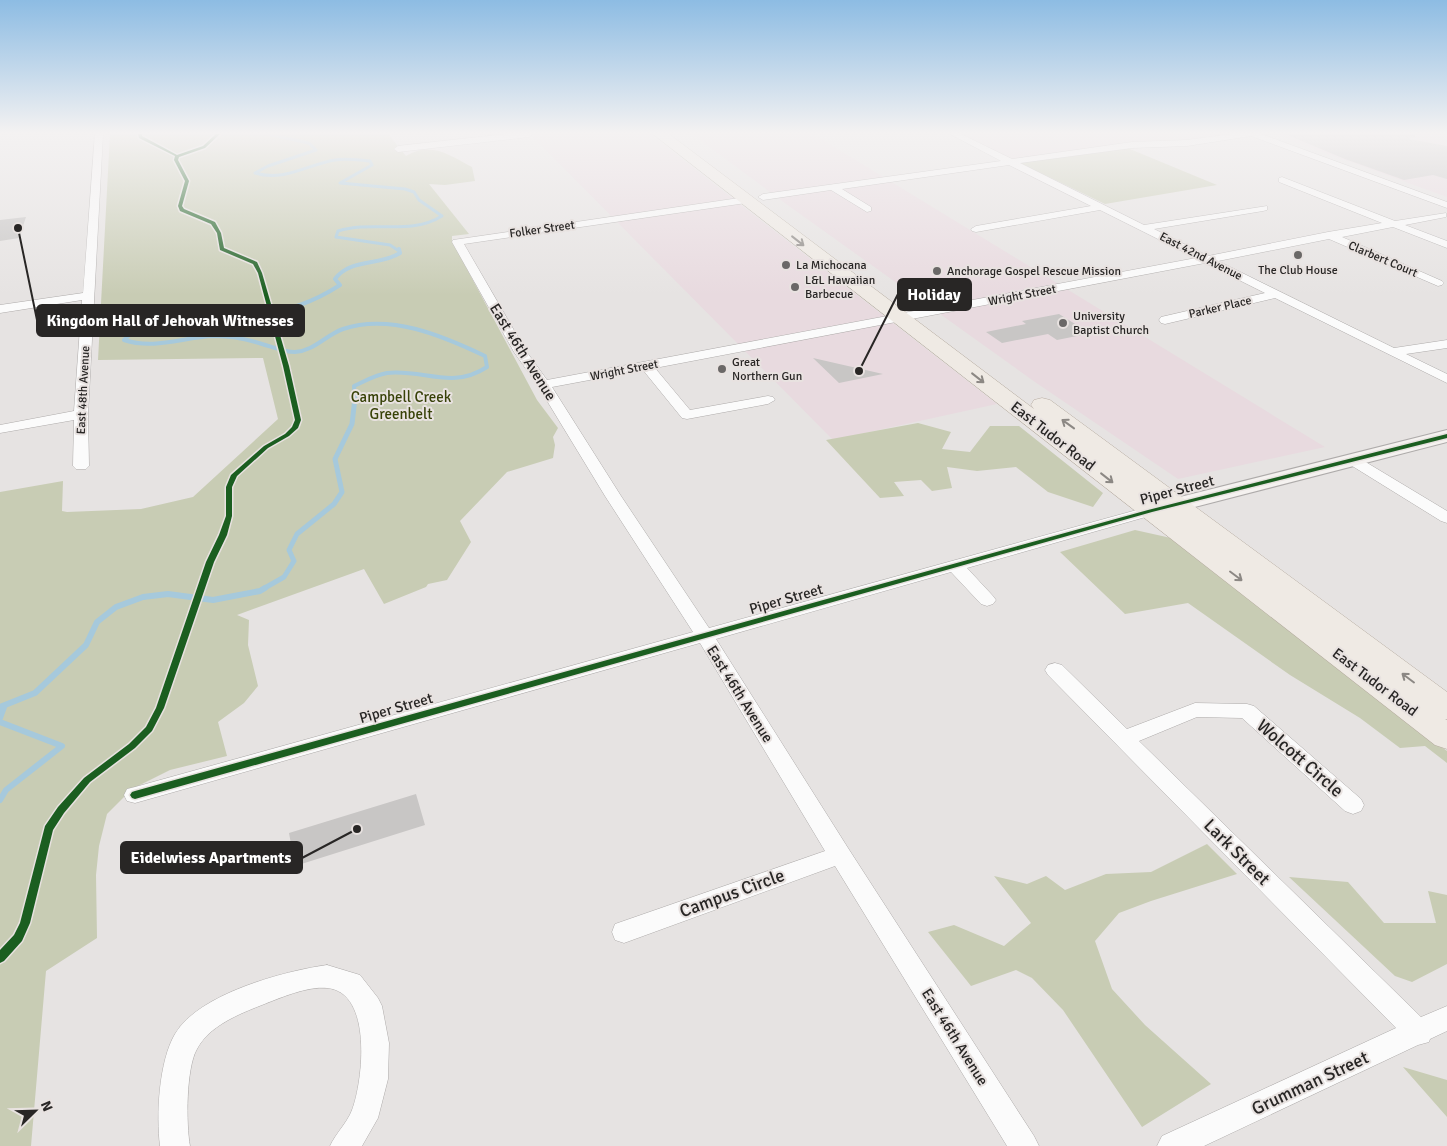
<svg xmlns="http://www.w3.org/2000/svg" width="1447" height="1146" font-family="Signika,sans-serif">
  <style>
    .commercial { fill: #e8dadf }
    .green { fill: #c8ccb4 }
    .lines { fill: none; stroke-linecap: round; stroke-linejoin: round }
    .stream-far3 { stroke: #a6c9dc; stroke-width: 3 }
    .stream-far2 { stroke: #a6c9dc; stroke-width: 4 }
    .stream-far1 { stroke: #a6c9dc; stroke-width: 5 }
    .stream { stroke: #a6c9dc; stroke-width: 6 }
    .building { fill: #c8c6c5 }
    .street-casing { stroke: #aeabaa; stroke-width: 1 }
    .secondary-casing { stroke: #aeabaa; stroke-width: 2 }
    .primary-casing { stroke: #b6aca1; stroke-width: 1 }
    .street { fill: #fbfbfb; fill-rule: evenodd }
    .secondary { fill: #f5f2f0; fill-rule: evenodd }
    .primary { fill: #efeae4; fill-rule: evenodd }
    .cycleway-casing { stroke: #e8e2e0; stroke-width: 3 }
    .cycleway { fill: #1b5e20; fill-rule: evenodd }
    .oneway { stroke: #8c8884 }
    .poi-dot { fill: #6a6867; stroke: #e8e2e0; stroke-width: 2 }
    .labels { text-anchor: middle; stroke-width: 4; stroke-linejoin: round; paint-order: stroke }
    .far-street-label { font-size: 12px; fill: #282625; stroke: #e8e2e0 }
    .far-poi-label { font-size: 12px; fill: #282625; stroke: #e8e2e0; text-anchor: start }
    .street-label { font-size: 15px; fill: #282625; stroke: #e8e2e0 }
    .park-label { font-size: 15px; fill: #374107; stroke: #e8e2e0 }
    .near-street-label { font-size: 18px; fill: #282625; stroke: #e8e2e0 }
    .leader { fill: none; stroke: #282625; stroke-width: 2 }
    .callout-dot { fill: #282625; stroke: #e8e2e0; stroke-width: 2 }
    .callout { fill: #282625; stroke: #282625; stroke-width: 2 }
    .callout-label { font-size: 16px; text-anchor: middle; font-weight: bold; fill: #fff }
  </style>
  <rect width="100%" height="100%" fill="#e6e3e2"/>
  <!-- commercial -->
  <path class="commercial" d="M 530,134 L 650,134 L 997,404 L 833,440 Z
    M 692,134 L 813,134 L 1325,447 L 1178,479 L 1035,382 L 782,201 Z
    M 961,134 L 1231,134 L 1175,141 L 1136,142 L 1012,159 Z
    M 1277,134 L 1447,134 L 1447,197 L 1276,135 Z"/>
  <!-- green -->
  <path class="green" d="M 110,134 L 388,134 L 406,156 C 431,141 449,155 472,167 L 475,181 L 445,185 L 429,184 L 469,234 L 452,236 L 452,241 L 537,400 L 558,428 L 553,437 L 555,445 L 553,458 L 507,472 L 460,521 L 471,542 L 447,580 L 428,584 L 426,587 L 384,604 L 364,569 L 237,615 L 249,620 L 248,645 L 258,686 L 244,703 L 218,722 L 227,756 L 170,770 L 132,789 L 107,814 L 99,846 L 96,875 L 97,938 L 46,971 L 31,1146 L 0,1146 L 0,492 L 63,481 L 62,511 L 67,512 L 141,509 L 193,497 L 278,419 L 263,358 L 98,360 Z
    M 1125,147 L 1217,185 L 1105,204 L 1020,163 Z
    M 918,423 L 951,432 L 942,449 L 970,452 L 990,426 L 1019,426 L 1103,493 L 1093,507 L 1048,492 L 1016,467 L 977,471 L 947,467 L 952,488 L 932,491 L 921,480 L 894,482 L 904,496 L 880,498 L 826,440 Z
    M 1135,530 L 1171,538 L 1447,751 L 1447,763 L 1425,746 L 1400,748 L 1360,718 L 1290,675 L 1188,603 L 1125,614 L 1060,552 Z
    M 1207,844 L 1237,874 L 1151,901 L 1119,913 L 1095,941 L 1112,989 L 1145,1025 L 1211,1084 L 1142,1127 L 1063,1010 L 1032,978 L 1016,970 L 971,986 L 928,932 L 954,925 L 1004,946 L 1031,923 L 994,876 L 1027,884 L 1046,876 L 1065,890 L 1106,874 L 1151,872 Z
    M 1289,877 L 1348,882 L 1384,923 L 1436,923 L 1428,891 L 1447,895 L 1447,964 L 1412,982 L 1395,976 Z
    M 1403,1067 L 1447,1080 L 1447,1117 Z"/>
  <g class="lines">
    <!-- stream-far3 -->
    <path class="stream-far3" d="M 267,134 L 309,143 L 316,150 L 268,166 L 255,173 C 284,182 306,165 335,160 C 346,158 358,160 370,161 L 372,165 L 340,183 L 405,189 L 414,192 L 419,200 L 442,216 C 410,236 373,220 338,231 L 336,237 L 390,245 L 399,251"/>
    <!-- stream-far2 -->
    <path class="stream-far2" d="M 355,399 L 354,386 C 365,381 375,375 387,373 C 424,369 452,390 487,367 L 485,356 C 443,336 390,313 343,329 C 326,335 314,351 295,352 C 284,352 273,347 262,344 C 247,339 230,336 214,336 C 183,337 155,350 124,340 C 159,306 210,319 255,315 C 285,312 314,302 340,285 L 335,279 C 350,258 380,266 400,253 L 399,249"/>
    <!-- stream-far1 -->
    <path class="stream-far1" d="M 263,589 L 284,577 L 294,561 L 289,550 L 297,534 L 334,504 L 342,492 L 335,459 L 352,424 L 355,398"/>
    <!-- stream -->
    <path class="stream" d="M 0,707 L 35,693 L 86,645 L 97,622 L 116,607 L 143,597 L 168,594 L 213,600 L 260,591 L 265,588
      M 0,718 L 4,707
      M 0,722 L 62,746 L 6,790 L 0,800"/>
  </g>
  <!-- building -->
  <path class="building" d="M 1285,134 L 1415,134 L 1415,137 L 1408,139 L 1447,146 L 1447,179 L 1433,175 L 1404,180 L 1345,159 Z
    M 26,217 L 19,238 L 0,241 L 0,220 Z
    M 1059,314 L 1080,327 L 1078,328 L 1087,334 L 1057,340 L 1048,334 L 1002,343 L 986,332 L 1026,324 L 1022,321 Z
    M 813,358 L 883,374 L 839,383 Z
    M 416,794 L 425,825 L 295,866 L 289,833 Z"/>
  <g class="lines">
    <defs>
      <path id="street" d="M 95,134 L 103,134 L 88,414 L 89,466 L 86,469 L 76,469 L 73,466 L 74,420 L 0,433 L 0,425 L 74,411 L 82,300 L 0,313 L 0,305 L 83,293 Z
        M 506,134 L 533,134 L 529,137 L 398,152 L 394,149 L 398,146 Z
        M 950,134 L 961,134 L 1012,159 L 1132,142 L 1187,140 L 1232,134 L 1261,134 L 1447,202 L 1447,208 L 1251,136 L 1187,146 L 1132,148 L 1020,163 L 1144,225 L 1267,206 L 1267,210 L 1263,211 L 1154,229 L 1208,256 L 1328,232 L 1382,223 L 1279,182 L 1279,178 L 1282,177 L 1395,221 L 1446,213 L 1446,217 L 1405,225 L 1447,241 L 1447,248 L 1393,227 L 1342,237 L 1442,281 L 1444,283 L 1442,285 L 1438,286 L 1329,239 L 1218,261 L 1394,348 L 1447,340 L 1447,348 L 1406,354 L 1447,374 L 1447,383 L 1275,298 L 1165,324 L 1161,323 L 1159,320 L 1161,317 L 1265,293 L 1205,263 L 655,368 L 690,410 L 768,396 L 773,397 L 775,400 L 768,404 L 687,419 L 682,418 L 643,370 L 552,387 L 621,496 L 709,628 L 1144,508 L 1156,508 L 1158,511 L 1156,514 L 967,568 L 993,596 L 996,600 L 993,604 L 987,606 L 981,604 L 951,572 L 716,639 L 848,848 L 1034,1136 L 1039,1146 L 1007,1146 L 835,866 L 624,943 L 615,940 L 612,932 L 615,924 L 825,851 L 700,643 L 135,803 L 127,801 L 124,795 L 127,789 L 135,787 L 693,632 L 605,496 L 538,386 L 514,352 L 452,242 L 453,240 L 746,197 L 751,200 L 746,203 L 464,244 L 526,351 L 547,380 L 1196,258 L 1100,210 L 976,232 L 972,231 L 971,229 L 976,226 L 1091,206 L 1009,165 L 842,189 L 871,207 L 871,211 L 867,212 L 831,190 L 763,200 L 758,197 L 763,194 L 1001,161 Z
        M 1354,456 L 1359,458 L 1447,511 L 1447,523 L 1441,521 L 1349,464 L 1346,461 L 1349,458 Z
        M 1055,663 L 1062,665 L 1127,729 L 1195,703 L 1247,704 L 1254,706 L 1361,799 L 1364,805 L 1361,811 L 1353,814 L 1345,811 L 1242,718 L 1197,717 L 1139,741 L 1421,1017 L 1447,1006 L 1447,1031 L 1430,1039 L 1429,1042 L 1418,1045 L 1204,1146 L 1157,1146 L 1162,1136 L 1396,1028 L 1048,675 L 1045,670 L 1048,665 Z
        M 327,965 L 360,975 L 378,998 L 382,1006 L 389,1043 L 388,1079 L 378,1118 L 362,1146 L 330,1146 C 336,1133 347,1123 352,1110 C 363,1081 373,992 327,988 C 307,986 280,998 262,1005 C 239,1014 209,1026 197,1049 C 186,1068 186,1124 190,1146 L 160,1146 C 156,1115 159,1061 175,1034 C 198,994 284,971 327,965 Z"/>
      <path id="secondary" d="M 1447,430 L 1447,442 L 1156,517 L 1148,515 L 1144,510 L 1148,505 Z"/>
      <path id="primary" d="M 653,134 L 669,134 L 1034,409 L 1031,405 L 1034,400 L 1042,398 L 1050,400 L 1447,692 L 1447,719 L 1445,719 L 1447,720 L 1447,749 L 1435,745 Z"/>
    </defs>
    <!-- street casing -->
    <use href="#street" class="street-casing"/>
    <!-- secondary casing -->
    <use href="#secondary" class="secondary-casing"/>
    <!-- primary casing -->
    <use href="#primary" class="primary-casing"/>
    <!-- street -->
    <use href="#street" class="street"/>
    <!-- secondary -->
    <use href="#secondary" class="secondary"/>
    <!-- primary -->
    <use href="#primary" class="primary"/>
    <defs>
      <path id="cycleway" d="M 138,134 L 142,134 L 142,136 L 177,155 L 203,146 L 216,134 L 220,134 L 205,148 L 179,157 L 178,160 L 189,181 L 182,206 L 184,209 L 215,222 L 221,233 L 224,248 L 257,262 L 262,273 L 289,366 L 301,420 L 298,428 L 289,436 L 268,448 L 237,476 L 232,487 L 232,516 L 227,535 L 214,562 L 164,708 L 152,731 L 135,748 L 90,782 L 64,813 L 53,830 L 30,923 L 22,941 L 4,961 L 0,963 L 0,950 L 14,935 L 20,923 L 45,826 L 58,807 L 84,778 L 129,744 L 146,727 L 156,708 L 206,562 L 219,535 L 226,516 L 226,487 L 231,475 L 264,446 L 285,434 L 292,427 L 295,420 L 283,366 L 258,273 L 253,264 L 220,250 L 217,233 L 211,224 L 180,211 L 178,206 L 185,181 L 174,160 L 175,156 L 139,138 Z
        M 1447,434 L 1447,438 L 1152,512 L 135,799 L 132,798 L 130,795 L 132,792 L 135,791 L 1148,510 Z"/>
    </defs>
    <!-- cycleway casing -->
    <use href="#cycleway" class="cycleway-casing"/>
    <!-- cycleway -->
    <use href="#cycleway" class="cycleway"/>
  </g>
  <!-- one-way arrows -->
  <defs><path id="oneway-shaft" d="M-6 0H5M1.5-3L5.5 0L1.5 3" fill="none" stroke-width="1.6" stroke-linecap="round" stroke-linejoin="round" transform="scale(1.25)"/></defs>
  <g class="oneway">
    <use href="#oneway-shaft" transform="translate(798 241) rotate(38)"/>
    <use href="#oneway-shaft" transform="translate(978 378) rotate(38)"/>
    <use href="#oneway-shaft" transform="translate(1068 424) rotate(-144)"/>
    <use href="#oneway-shaft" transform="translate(1107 478) rotate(38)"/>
    <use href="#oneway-shaft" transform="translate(1236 576) rotate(37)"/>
    <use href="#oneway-shaft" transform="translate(1408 678) rotate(-143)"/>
  </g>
  <!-- sky -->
  <linearGradient id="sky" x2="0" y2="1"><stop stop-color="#8dbce3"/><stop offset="0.45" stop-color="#f4f2f2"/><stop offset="1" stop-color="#f4f2f2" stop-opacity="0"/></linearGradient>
  <rect width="1447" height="295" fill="url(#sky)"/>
  <!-- markers -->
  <g class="poi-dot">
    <circle cx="1298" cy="255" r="5"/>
    <circle cx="786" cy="265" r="5"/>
    <circle cx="937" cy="271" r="5"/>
    <circle cx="795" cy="287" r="5"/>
    <circle cx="1063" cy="323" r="5"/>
    <circle cx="722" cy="369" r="5"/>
  </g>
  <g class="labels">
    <!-- far-street labels -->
    <g class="far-street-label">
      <text transform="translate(542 229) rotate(-8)" y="4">Folker Street</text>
      <text transform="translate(1201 256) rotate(27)" y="4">East 42nd Avenue</text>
      <text transform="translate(1383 259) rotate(23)" y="4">Clarbert Court</text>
      <text transform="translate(1022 295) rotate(-11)" y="4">Wright Street</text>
      <text transform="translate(1220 307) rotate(-13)" y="4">Parker Place</text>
      <text transform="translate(624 370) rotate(-11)" y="4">Wright Street</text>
      <text transform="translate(83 390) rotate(-87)" y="4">East 48th Avenue</text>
    </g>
    <!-- far-poi labels -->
    <g class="far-poi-label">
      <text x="796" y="269">La Michocana</text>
      <text x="1298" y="274" text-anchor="middle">The Club House</text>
      <text x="947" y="275">Anchorage Gospel Rescue Mission</text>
      <text x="805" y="284">L&amp;L Hawaiian<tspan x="805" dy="14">Barbecue</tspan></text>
      <text x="1073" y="320">University<tspan x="1073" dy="14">Baptist Church</tspan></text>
      <text x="732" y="366">Great<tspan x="732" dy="14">Northern Gun</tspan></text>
    </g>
    <!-- street labels -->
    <g class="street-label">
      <text transform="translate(523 352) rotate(58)" y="5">East 46th Avenue</text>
      <text transform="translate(1053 436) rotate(38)" y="5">East Tudor Road</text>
      <text transform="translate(1177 490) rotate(-15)" y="5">Piper Street</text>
      <text transform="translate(786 599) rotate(-16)" y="5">Piper Street</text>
      <text transform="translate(1375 682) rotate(37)" y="5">East Tudor Road</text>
      <text transform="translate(740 694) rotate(58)" y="5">East 46th Avenue</text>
      <text transform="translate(396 708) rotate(-16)" y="5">Piper Street</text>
      <text transform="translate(955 1037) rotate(58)" y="5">East 46th Avenue</text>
    </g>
    <!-- park labels -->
    <g class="park-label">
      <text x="401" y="402">Campbell Creek<tspan x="401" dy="17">Greenbelt</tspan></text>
    </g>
    <!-- near-street labels -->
    <g class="near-street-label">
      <text transform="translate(1300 758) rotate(41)" y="6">Wolcott Circle</text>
      <text transform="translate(1237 852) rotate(45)" y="6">Lark Street</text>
      <text transform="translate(732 893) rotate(-20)" y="6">Campus Circle</text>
      <text transform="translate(1310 1083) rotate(-25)" y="6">Grumman Street</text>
    </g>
  </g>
  <!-- callouts -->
  <path class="leader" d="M859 371L898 294M18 228L37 320M357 829L302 858"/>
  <g class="callout-dot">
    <circle cx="859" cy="371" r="5"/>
    <circle cx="18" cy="228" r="5"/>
    <circle cx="357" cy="829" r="5"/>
  </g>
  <g class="callout">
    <rect x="898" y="279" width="73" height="31" rx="5"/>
    <rect x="37" y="305" width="267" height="31" rx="5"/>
    <rect x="121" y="842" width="181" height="31" rx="5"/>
  </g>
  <g class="callout-label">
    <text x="934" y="300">Holiday</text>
    <text x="170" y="326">Kingdom Hall of Jehovah Witnesses</text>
    <text x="211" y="863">Eidelwiess Apartments</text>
  </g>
  <!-- north arrow -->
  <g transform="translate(35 1111) rotate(67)" stroke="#e8e2e0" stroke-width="4" paint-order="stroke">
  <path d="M0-4L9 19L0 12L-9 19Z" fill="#282625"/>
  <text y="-8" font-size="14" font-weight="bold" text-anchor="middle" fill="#282625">N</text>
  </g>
</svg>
